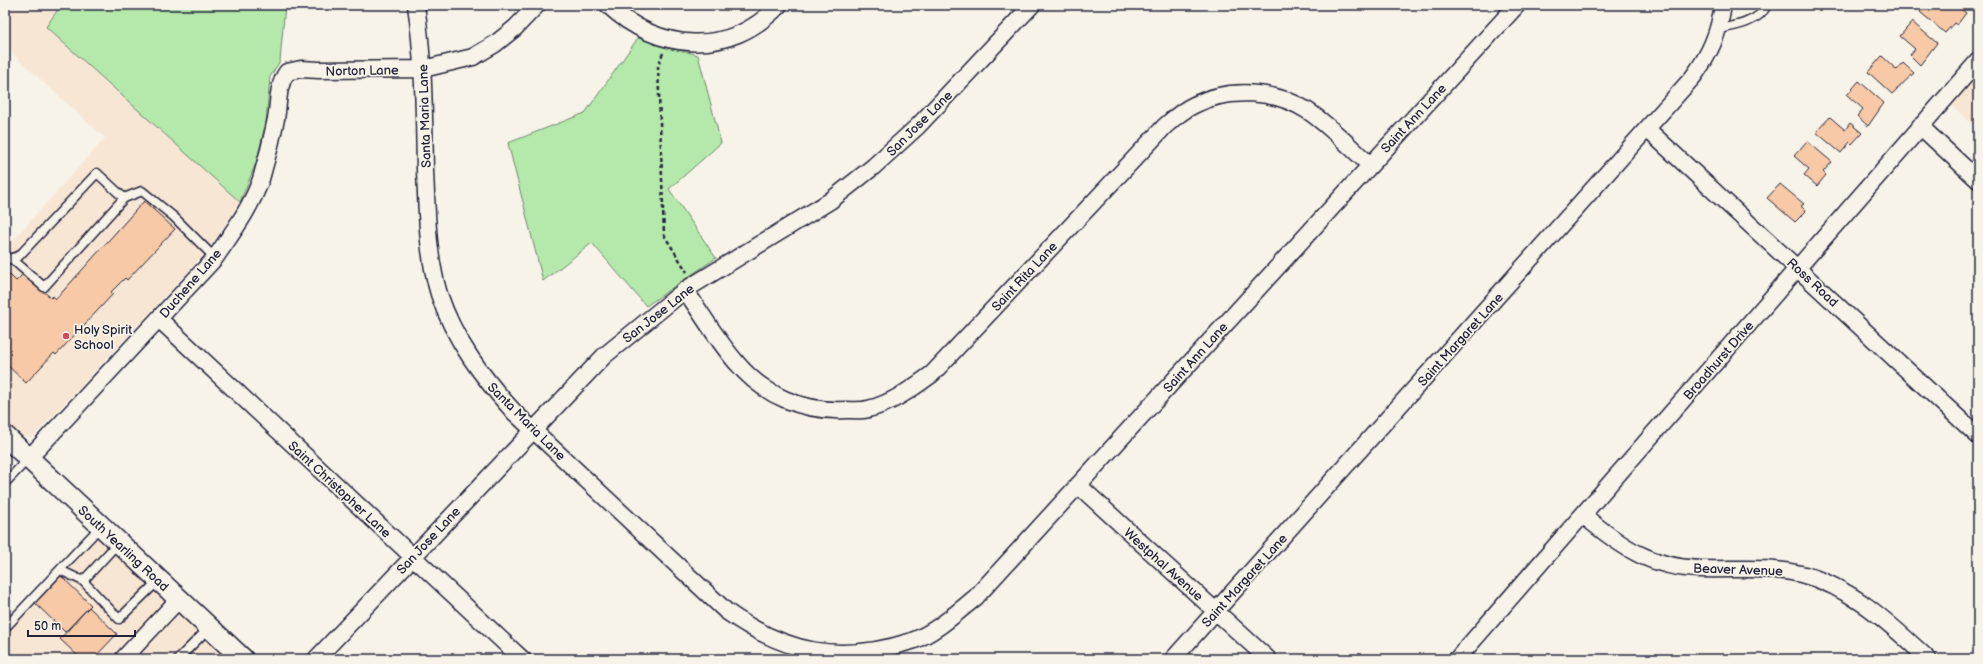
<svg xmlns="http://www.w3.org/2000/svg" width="1983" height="664" font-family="'Balsamiq Sans',sans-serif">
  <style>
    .built { fill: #f7e6d4 }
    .green { fill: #b5e9ab; stroke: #6c8673 }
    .building { fill: #f7c9a6; stroke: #22223b }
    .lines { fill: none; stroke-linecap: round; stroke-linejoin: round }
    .service-casing { stroke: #22223b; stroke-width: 11 }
    .minor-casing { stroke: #22223b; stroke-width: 19 }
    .tertiary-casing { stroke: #22223b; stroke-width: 23 }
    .path { stroke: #22223b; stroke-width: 2.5; stroke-dasharray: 4 3; stroke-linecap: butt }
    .service { stroke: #f7f3e8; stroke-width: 8 }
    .minor { stroke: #f7f3e8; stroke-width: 16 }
    .tertiary { stroke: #f7f3e8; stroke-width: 20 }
    .poi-dot { fill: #d1495b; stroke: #f7f3e8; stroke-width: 1.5 }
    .labels { text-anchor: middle; stroke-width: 3.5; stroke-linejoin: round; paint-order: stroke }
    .street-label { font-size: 13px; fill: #22223b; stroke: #f7f3e8 }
    .poi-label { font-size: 13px; fill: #22223b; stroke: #f7f3e8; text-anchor: start }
  </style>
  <rect width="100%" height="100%" fill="#f7f3e8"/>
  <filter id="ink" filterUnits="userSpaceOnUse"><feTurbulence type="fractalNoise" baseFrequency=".025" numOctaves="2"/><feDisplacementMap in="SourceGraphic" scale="8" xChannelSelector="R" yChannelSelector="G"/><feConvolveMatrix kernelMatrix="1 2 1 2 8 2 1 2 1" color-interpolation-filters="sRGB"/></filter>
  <g filter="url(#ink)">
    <!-- built -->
    <path class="built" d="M 5,5 L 61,5 L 47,27 L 240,202 L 208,250 L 33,437 L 21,436 L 5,421 L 5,249 L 105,138 L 5,47 Z
      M 1978,58 L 1978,130 L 1943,97 Z
      M 101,526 L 243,659 L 5,659 L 5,629 Z"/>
    <!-- green -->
    <path class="green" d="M 61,5 L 285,5 L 280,61 L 270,77 L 266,122 L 256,163 L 240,202 L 46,27 Z
      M 638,38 L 698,55 L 721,143 L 669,189 L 716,258 L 646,306 L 592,243 L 543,281 L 508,143 L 585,113 Z"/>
    <!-- building -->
    <path class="building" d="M 1926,5 L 1945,5 L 1950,9 L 1953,5 L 1956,5 L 1966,13 L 1957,25 L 1954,23 L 1945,33 L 1920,12 Z
      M 1912,22 L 1937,43 L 1920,65 L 1910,55 L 1915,49 L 1900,36 Z
      M 1882,56 L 1897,70 L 1903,63 L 1914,73 L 1892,94 L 1868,72 Z
      M 1859,81 L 1884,103 L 1868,126 L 1857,116 L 1863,109 L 1847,95 Z
      M 1830,117 L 1845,130 L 1850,123 L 1862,133 L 1852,144 L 1850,142 L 1841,153 L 1816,132 Z
      M 1807,141 L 1832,162 L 1823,172 L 1826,175 L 1817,186 L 1804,175 L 1809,169 L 1794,156 Z
      M 1780,184 L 1804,204 L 1801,206 L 1806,211 L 1795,222 L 1767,198 Z
      M 144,201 L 175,229 L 127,280 L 125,278 L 111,292 L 113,294 L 56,355 L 54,353 L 26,383 L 5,363 L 5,270 L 16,281 L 24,273 L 51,298 L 53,296 L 56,299 Z
      M 61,576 L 91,605 L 65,632 L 35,603 Z
      M 89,607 L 117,634 L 93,659 L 81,659 L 60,639 Z"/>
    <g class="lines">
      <defs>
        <path id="service" d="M 1719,29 C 1736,26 1759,22 1767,5
          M 124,198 L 142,191 L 174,217 L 215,258
          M 5,260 L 19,256 L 97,173 L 124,198 L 44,287 L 11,258
          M 5,483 L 28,459
          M 60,570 L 83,581 L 119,619 L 159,580
          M 83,581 L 118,543
          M 5,628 L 101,526
          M 178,659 L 209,628"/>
        <path id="minor" d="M 416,5 C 424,60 424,115 425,171 C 427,212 427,254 439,294 C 454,340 483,378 515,413 L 726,611 C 786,654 840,664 912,641 C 936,632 955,614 975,598 L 1517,5
          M 608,5 C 658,52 729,58 779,5
          M 1920,126 L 1978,180
          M 1647,129 L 1978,436
          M 685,290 C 702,314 717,340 736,362 C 764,396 803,412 846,410 C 853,410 861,411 868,409 C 891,404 913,388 932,374 L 1165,126 C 1174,118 1183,110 1194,105 C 1228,87 1276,90 1308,111 C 1330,126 1350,147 1370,165
          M 159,319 L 522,659
          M 29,458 L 215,258 C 232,233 251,208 261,179 C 267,159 272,139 276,119 C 279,103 277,86 287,72 L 301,69 L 319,70 L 423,69 L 473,57 L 495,44 L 515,28 L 537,5
          M 1078,485 L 1268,659
          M 1583,515 C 1620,546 1651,568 1701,569 C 1735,570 1767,566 1801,574 C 1852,587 1890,624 1928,659
          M 123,659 L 179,599
          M 316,659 L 604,356 L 685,290 L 830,201 L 873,167 L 918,126 L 1032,5
          M 1173,659 L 1693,77 C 1710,54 1719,33 1723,5
          M 1457,659 L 1978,61"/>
        <path id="tertiary" d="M 5,436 L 243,659"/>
      </defs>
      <!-- service casing -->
      <use href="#service" class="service-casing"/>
      <!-- minor casing -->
      <use href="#minor" class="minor-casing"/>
      <!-- tertiary casing -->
      <use href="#tertiary" class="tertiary-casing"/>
      <!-- path -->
      <path class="path" d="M 663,53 L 658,66 L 664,235 L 687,272"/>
      <!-- service -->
      <use href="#service" class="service"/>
      <!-- minor -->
      <use href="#minor" class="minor"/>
      <!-- tertiary -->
      <use href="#tertiary" class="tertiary"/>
    </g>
  </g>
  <!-- markers -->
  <circle class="poi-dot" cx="66" cy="336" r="4"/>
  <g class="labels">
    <!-- street labels -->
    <g class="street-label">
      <text transform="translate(362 70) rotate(-1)" y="5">Norton Lane</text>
      <text transform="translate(424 116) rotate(-92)" y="5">Santa Maria Lane</text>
      <text transform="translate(1413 118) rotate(-47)" y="5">Saint Ann Lane</text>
      <text transform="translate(919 123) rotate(-45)" y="5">San Jose Lane</text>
      <text transform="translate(1024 276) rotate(-47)" y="5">Saint Rita Lane</text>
      <text transform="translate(1813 282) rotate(43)" y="5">Ross Road</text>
      <text transform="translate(190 283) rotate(-49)" y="5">Duchene Lane</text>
      <text transform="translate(658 313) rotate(-38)" y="5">San Jose Lane</text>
      <text transform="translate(1460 339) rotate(-48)" y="5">Saint Margaret Lane</text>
      <text transform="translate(1195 357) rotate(-48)" y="5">Saint Ann Lane</text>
      <text transform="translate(1718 360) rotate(-49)" y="5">Broadhurst Drive</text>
      <text transform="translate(527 421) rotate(45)" y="5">Santa Maria Lane</text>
      <text transform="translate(340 489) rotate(43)" y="5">Saint Christopher Lane</text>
      <text transform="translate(428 540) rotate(-47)" y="5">San Jose Lane</text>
      <text transform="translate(124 548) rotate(43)" y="5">South Yearling Road</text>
      <text transform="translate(1164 564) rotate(42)" y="5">Westphal Avenue</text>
      <text transform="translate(1738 569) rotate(2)" y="5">Beaver Avenue</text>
      <text transform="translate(1244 580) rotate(-48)" y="5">Saint Margaret Lane</text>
    </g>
    <!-- poi labels -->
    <g class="poi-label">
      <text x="74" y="334">Holy Spirit<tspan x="74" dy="15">School</tspan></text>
    </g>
  </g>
  <!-- margin -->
  <rect width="1983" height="664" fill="none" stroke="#f7f3e8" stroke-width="20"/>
  <rect x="10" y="10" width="1963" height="644" fill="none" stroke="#22223b" stroke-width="1.5" filter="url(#ink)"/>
  <!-- scale -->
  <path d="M28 630v6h107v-6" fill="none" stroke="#22223b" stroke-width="2"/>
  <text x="34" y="630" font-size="12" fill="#22223b" stroke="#f7f3e8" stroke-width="3" paint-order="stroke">50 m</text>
</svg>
